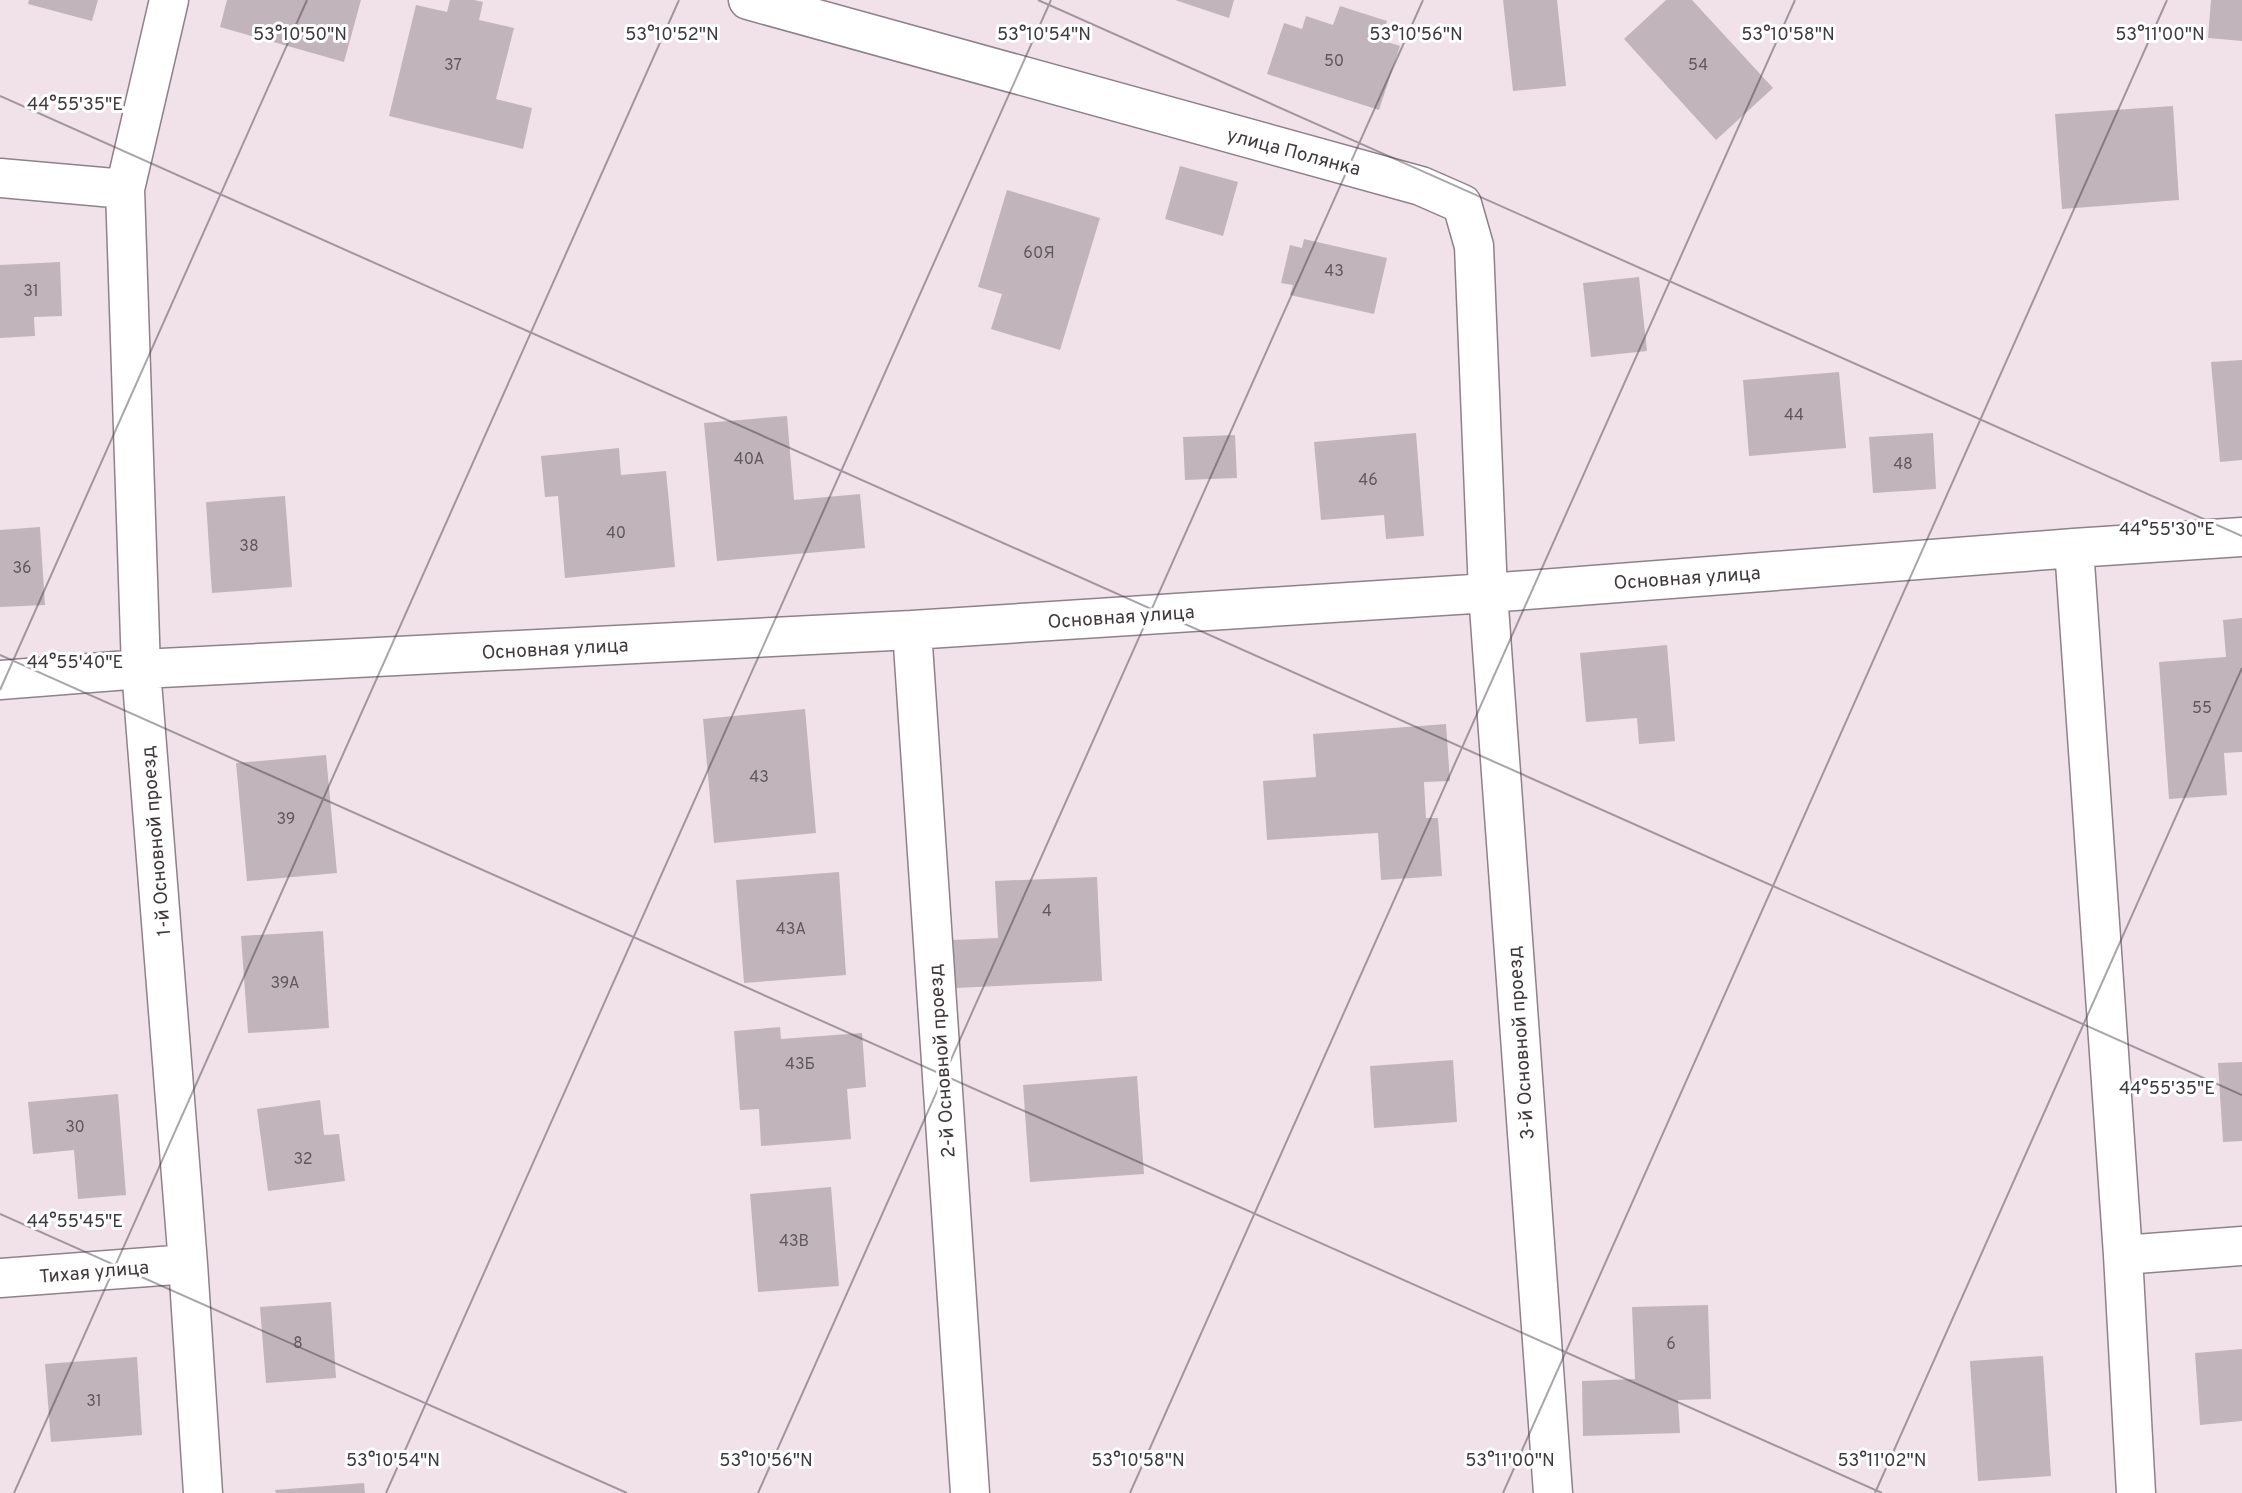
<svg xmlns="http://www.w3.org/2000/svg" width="2242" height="1493" font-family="Overpass,sans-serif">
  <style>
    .building { fill: #c2b4bb }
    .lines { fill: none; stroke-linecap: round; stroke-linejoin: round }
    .minor-casing { stroke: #8f8189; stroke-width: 41 }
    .minor { stroke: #fff; stroke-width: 38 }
    .ticks { fill: none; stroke: #3f393d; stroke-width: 2; stroke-opacity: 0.45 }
    .labels { text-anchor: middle; stroke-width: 6; stroke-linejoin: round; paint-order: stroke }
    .number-label { font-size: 16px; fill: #60585c }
    .street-label { font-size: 19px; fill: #3f393d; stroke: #fff }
    .ticks-label { font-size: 18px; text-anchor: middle; fill: #3f393d; stroke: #fff; stroke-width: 6; stroke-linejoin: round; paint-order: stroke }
  </style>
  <rect width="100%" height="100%" fill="#f1e2ea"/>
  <!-- building -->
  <path class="building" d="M 29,0 L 98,0 L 92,21 L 28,4 Z
    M 227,0 L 361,0 L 344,62 L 220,27 Z
    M 450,0 L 474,0 L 483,2 L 479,20 L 514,28 L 496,99 L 532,108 L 523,149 L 389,116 L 416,5 L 447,12 Z
    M 1175,0 L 1234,0 L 1229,18 Z
    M 1503,0 L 1557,0 L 1566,86 L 1513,91 Z
    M 1666,0 L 1692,0 L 1773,88 L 1716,140 L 1624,39 Z
    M 2211,0 L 2242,0 L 2242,41 L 2208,38 Z
    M 1340,6 L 1387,21 L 1381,40 L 1400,46 L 1379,110 L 1267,74 L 1284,23 L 1302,29 L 1306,16 L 1333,25 Z
    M 2173,106 L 2179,200 L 2062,209 L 2055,114 Z
    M 1180,166 L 1238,182 L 1223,236 L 1165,219 Z
    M 1007,190 L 1100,218 L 1060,350 L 991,329 L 1002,294 L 978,287 Z
    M 1304,239 L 1387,258 L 1374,314 L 1290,295 L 1293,285 L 1281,283 L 1290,245 L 1302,248 Z
    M 60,262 L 62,316 L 34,317 L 35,336 L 0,338 L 0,265 Z
    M 1639,277 L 1647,351 L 1591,357 L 1583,283 Z
    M 2242,360 L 2242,460 L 2220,462 L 2211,362 Z
    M 1839,372 L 1846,448 L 1749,456 L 1743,380 Z
    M 787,416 L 794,500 L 860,494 L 865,548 L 717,561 L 704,423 Z
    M 1416,433 L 1424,536 L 1386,539 L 1384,515 L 1321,520 L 1314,442 Z
    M 1933,433 L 1936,489 L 1873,493 L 1869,437 Z
    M 1235,435 L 1237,478 L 1185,480 L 1183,437 Z
    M 619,448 L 621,475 L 666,471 L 675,567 L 565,578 L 558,496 L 545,497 L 541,456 Z
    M 285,496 L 292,587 L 212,593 L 206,502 Z
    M 40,527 L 45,605 L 0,607 L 0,530 Z
    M 2242,618 L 2242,752 L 2224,753 L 2227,795 L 2169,799 L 2159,662 L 2226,657 L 2223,620 Z
    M 1667,645 L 1675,741 L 1639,744 L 1637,718 L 1586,722 L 1580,653 Z
    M 805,709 L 816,833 L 714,843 L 703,719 Z
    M 1446,724 L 1450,781 L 1424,782 L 1426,818 L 1438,818 L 1442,876 L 1381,880 L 1378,833 L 1267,840 L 1263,781 L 1316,777 L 1313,734 Z
    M 326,755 L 337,873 L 247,881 L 236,763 Z
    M 839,872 L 846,975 L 744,983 L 736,880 Z
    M 1097,877 L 1102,981 L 956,988 L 953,940 L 998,938 L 995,881 Z
    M 323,931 L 329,1028 L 248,1033 L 241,936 Z
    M 780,1027 L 781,1039 L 862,1033 L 866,1087 L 847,1089 L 851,1139 L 761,1146 L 759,1109 L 740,1110 L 734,1031 Z
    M 1453,1060 L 1457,1122 L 1374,1128 L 1370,1066 Z
    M 2242,1062 L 2242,1141 L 2223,1142 L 2218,1063 Z
    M 1137,1076 L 1144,1174 L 1030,1182 L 1023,1085 Z
    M 118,1094 L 126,1195 L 78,1199 L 74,1150 L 33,1154 L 28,1102 Z
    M 320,1100 L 324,1135 L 339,1134 L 345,1181 L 268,1191 L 257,1109 Z
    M 831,1187 L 839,1286 L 758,1292 L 750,1194 Z
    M 331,1302 L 336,1378 L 266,1383 L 260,1307 Z
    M 1708,1305 L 1711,1399 L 1678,1400 L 1680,1433 L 1583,1436 L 1582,1381 L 1635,1379 L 1632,1307 Z
    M 2242,1349 L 2242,1421 L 2200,1425 L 2195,1353 Z
    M 2043,1356 L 2051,1476 L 1978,1481 L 1970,1361 Z
    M 137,1357 L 142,1435 L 51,1442 L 45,1364 Z
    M 364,1483 L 365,1493 L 276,1493 L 275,1490 Z"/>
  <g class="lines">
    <defs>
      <path id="minor" d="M 169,0 L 125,189 L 141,669 L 188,1264 L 203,1493
        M 748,0 L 1421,186 L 1462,204 L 1474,246 L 1488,593 L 1553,1493
        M 0,178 L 125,189
        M 2074,548 L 2123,1255 L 2136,1493
        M 912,630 L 970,1493
        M 0,680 L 141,669 L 912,630 L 1488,593 L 2074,548 L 2242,537
        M 2123,1255 L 2242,1246
        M 0,1278 L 188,1264"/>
    </defs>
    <!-- minor casing -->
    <use href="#minor" class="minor-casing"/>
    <!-- minor -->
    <use href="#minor" class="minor"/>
  </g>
  <!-- ticks -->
  <path class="ticks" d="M 1038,0 L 2242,536M 0,96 L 2242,1095M 0,655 L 1882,1493M 0,690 L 307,0M 0,1214 L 627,1493M 14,1493 L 679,0M 386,1493 L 1051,0M 758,1493 L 1423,0M 1130,1493 L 1795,0M 1503,1493 L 2167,0M 1875,1493 L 2242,668"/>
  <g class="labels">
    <!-- number labels -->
    <g class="number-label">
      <text x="1334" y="66">50</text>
      <text x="453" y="70">37</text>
      <text x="1698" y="70">54</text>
      <text x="1039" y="258">60Я</text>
      <text x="1334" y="276">43</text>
      <text x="31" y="296">31</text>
      <text x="1794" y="420">44</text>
      <text x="749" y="464">40А</text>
      <text x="1903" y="469">48</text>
      <text x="1368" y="485">46</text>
      <text x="616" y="538">40</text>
      <text x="249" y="551">38</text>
      <text x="22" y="573">36</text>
      <text x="2202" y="713">55</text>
      <text x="759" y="782">43</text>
      <text x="286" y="824">39</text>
      <text x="1047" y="916">4</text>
      <text x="791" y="934">43А</text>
      <text x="285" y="988">39А</text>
      <text x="800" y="1069">43Б</text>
      <text x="75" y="1132">30</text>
      <text x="303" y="1164">32</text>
      <text x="794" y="1246">43В</text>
      <text x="298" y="1348">8</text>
      <text x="1671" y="1349">6</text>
      <text x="94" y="1406">31</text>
    </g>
    <!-- street labels -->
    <g class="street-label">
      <text transform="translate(1294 151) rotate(15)" y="7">улица Полянка</text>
      <text transform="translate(1687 577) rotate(-4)" y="7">Основная улица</text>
      <text transform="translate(1121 616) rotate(-4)" y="7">Основная улица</text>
      <text transform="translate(555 648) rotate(-3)" y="7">Основная улица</text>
      <text transform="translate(155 841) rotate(-95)" y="7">1-й Основной проезд</text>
      <text transform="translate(1520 1043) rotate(-94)" y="7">3-й Основной проезд</text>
      <text transform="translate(941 1061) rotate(-94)" y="7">2-й Основной проезд</text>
      <text transform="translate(94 1271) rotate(-5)" y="7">Тихая улица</text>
    </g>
  </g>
  <g class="ticks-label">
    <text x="300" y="40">53°10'50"N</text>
    <text x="672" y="40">53°10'52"N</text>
    <text x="1044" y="40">53°10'54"N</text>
    <text x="1416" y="40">53°10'56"N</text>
    <text x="1788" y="40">53°10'58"N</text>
    <text x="2160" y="40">53°11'00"N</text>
    <text x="75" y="110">44°55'35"E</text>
    <text x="2167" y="535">44°55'30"E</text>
    <text x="75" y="668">44°55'40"E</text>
    <text x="2167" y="1094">44°55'35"E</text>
    <text x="75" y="1227">44°55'45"E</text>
    <text x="393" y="1466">53°10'54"N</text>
    <text x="766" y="1466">53°10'56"N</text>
    <text x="1138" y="1466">53°10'58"N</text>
    <text x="1510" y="1466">53°11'00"N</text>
    <text x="1882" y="1466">53°11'02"N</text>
  </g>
</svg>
